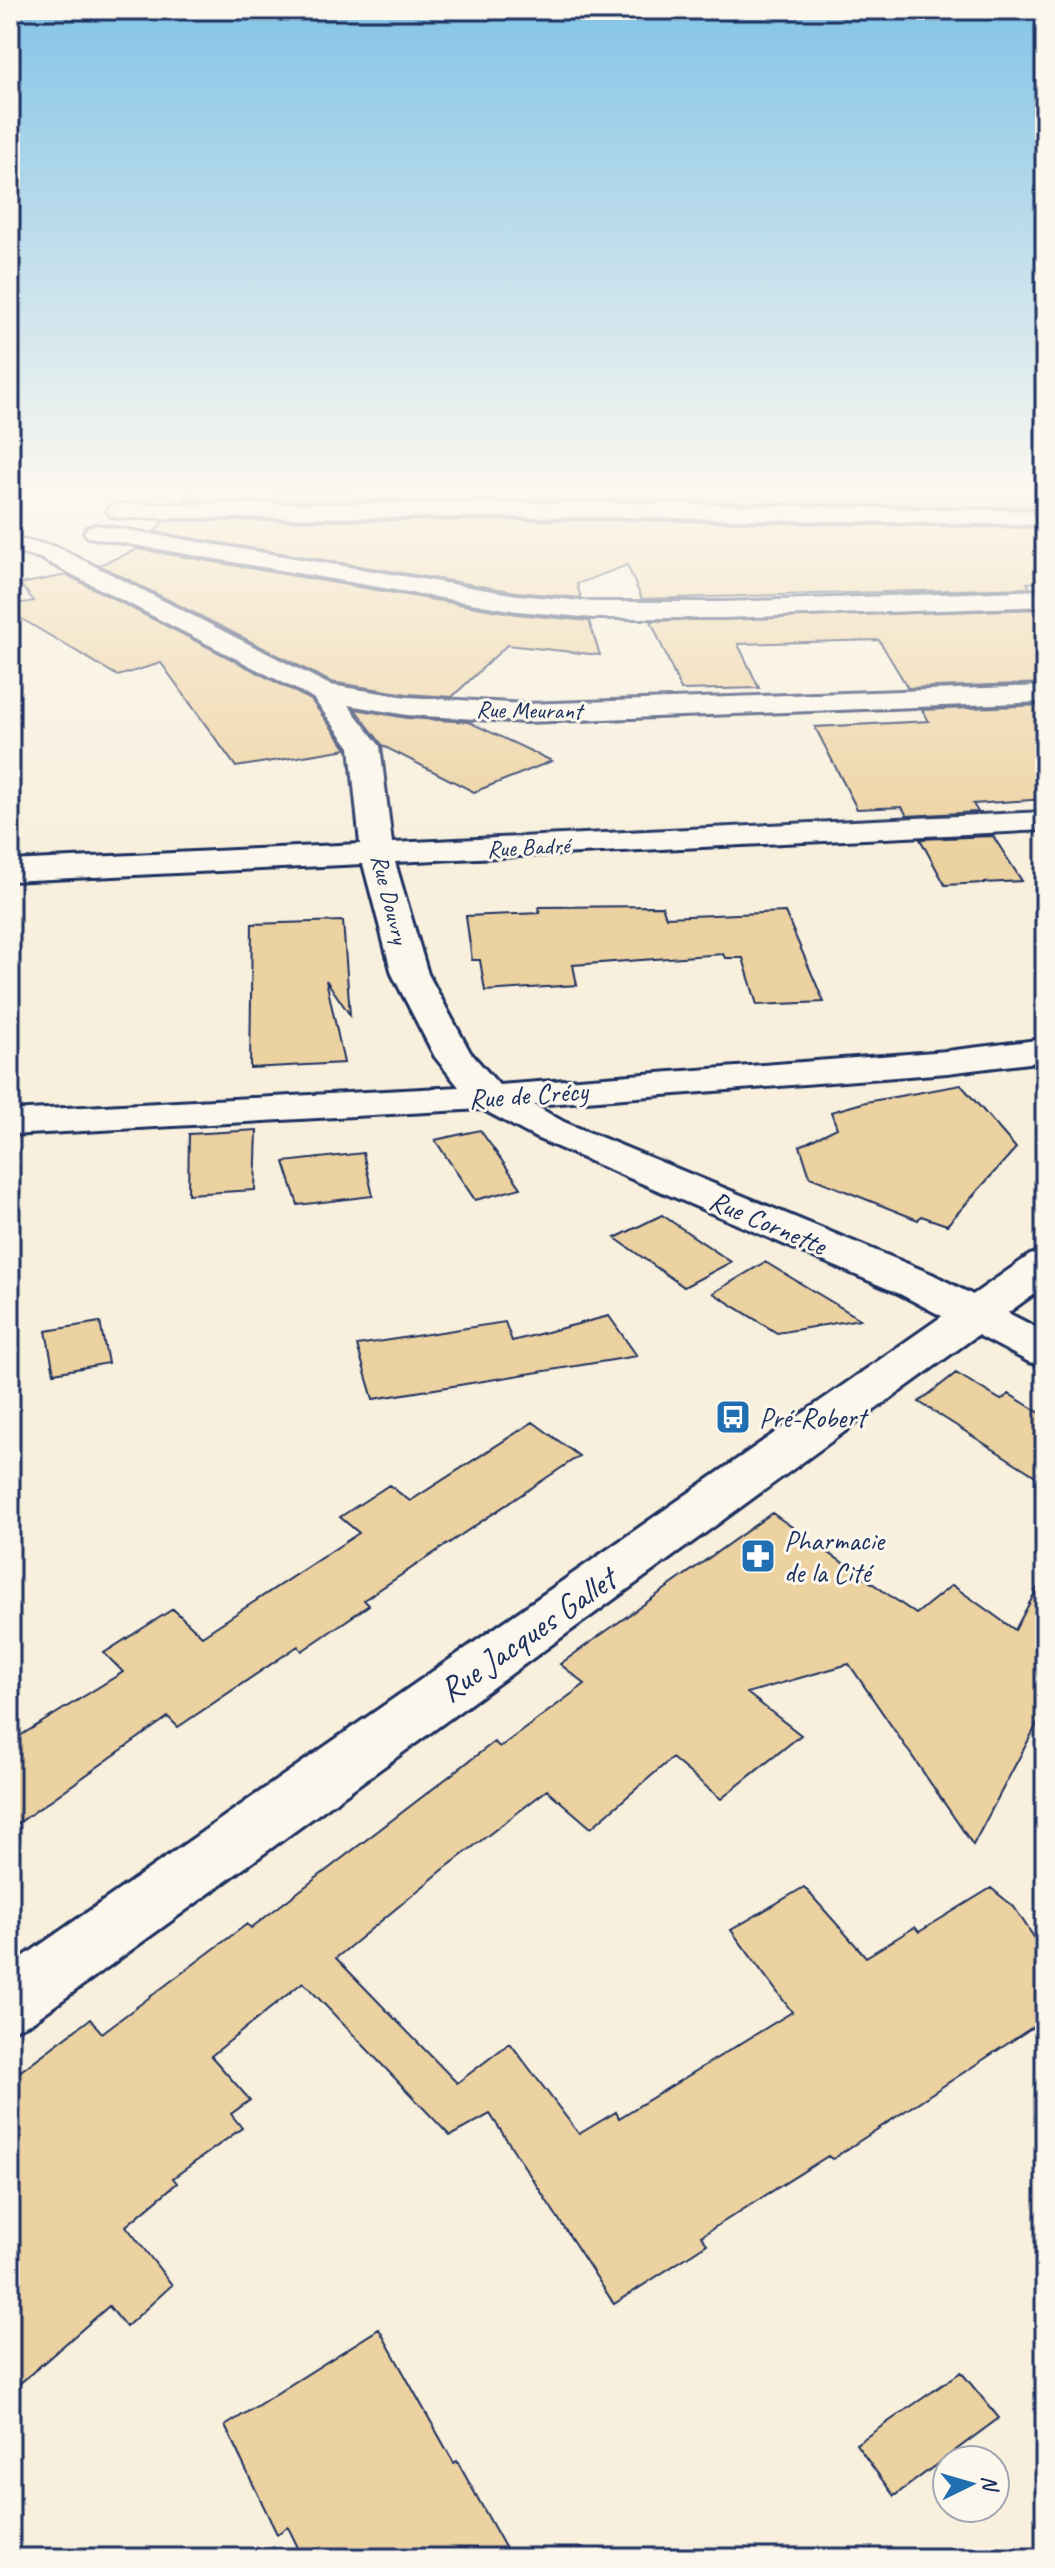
<svg xmlns="http://www.w3.org/2000/svg" width="1055" height="2568" font-family="Caveat,sans-serif">
  <style>
    .building { fill: #edd2a1; stroke: #1b2f5e; stroke-width: 2 }
    .lines { fill: none; stroke-linecap: round; stroke-linejoin: round }
    .street-casing { stroke: #1b2f5e; stroke-width: 6 }
    .secondary-casing { stroke: #1b2f5e; stroke-width: 6 }
    .street { fill: #fbf7ec; fill-rule: evenodd }
    .secondary { fill: #fbf7ec; fill-rule: evenodd }
    .labels { text-anchor: middle; stroke-width: 6; stroke-linejoin: round; paint-order: stroke }
    .far-street-label { font-size: 24px; fill: #1b2f5e; stroke: #fbf7ec }
    .street-label { font-size: 28px; fill: #1b2f5e; stroke: #fbf7ec }
    .poi-label { font-size: 28px; fill: #1b2f5e; stroke: #fbf7ec; text-anchor: start }
    .near-street-label { font-size: 34px; fill: #1b2f5e; stroke: #fbf7ec }
  </style>
  <rect width="100%" height="100%" fill="#f8f0dd"/>
  <filter id="ink" filterUnits="userSpaceOnUse"><feTurbulence type="fractalNoise" baseFrequency=".0125" numOctaves="2"/><feDisplacementMap in="SourceGraphic" scale="16" xChannelSelector="R" yChannelSelector="G"/><feConvolveMatrix kernelMatrix="1 2 1 2 8 2 1 2 1" color-interpolation-filters="sRGB"/></filter>
  <g filter="url(#ink)">
    <!-- building -->
    <path class="building" d="M 195,488 L 261,488 L 265,493 L 398,491 L 399,488 L 1045,488 L 1045,508 L 625,500 L 183,501 Z
      M 625,520 L 1045,528 L 1045,582 L 1027,583 L 1030,588 L 642,599 L 627,565 L 577,584 L 581,598 L 517,592 L 154,532 L 164,521 Z
      M 138,549 L 516,614 L 589,621 L 600,655 L 507,645 L 452,697 L 407,694 L 331,682 L 99,565 Z
      M 67,575 L 311,700 L 347,749 L 236,767 L 161,663 L 118,676 L 10,612 L 10,605 L 34,601 L 20,584 Z
      M 1045,609 L 1045,683 L 908,688 L 879,640 L 738,644 L 759,688 L 681,690 L 651,621 Z
      M 1045,705 L 1045,799 L 973,804 L 978,812 L 907,816 L 902,807 L 857,809 L 815,727 L 929,721 L 922,710 Z
      M 355,709 L 407,718 L 469,722 L 552,761 L 474,792 L 383,746 Z
      M 993,836 L 1022,881 L 945,885 L 920,839 Z
      M 662,906 L 666,917 L 785,912 L 824,1002 L 757,1005 L 743,958 L 725,958 L 723,954 L 573,965 L 577,985 L 485,991 L 480,960 L 472,960 L 466,916 L 540,913 L 539,907 Z
      M 343,921 L 350,1015 L 326,980 L 344,1063 L 250,1068 L 252,924 Z
      M 961,1085 L 1016,1148 L 947,1225 L 921,1216 L 918,1220 L 810,1177 L 800,1146 L 837,1128 L 831,1112 L 866,1102 Z
      M 257,1130 L 255,1190 L 188,1194 L 189,1134 Z
      M 480,1130 L 493,1148 L 521,1188 L 475,1200 L 435,1140 Z
      M 363,1153 L 373,1196 L 298,1205 L 284,1162 Z
      M 662,1215 L 731,1262 L 684,1287 L 615,1238 Z
      M 765,1262 L 860,1319 L 777,1333 L 713,1293 Z
      M 609,1316 L 637,1356 L 373,1399 L 357,1345 L 505,1322 L 512,1341 Z
      M 100,1322 L 108,1363 L 54,1373 L 46,1331 Z
      M 956,1373 L 1001,1400 L 1009,1394 L 1045,1416 L 1045,1482 L 919,1402 Z
      M 533,1422 L 579,1456 L 364,1600 L 369,1605 L 302,1651 L 298,1646 L 178,1727 L 168,1717 L 10,1829 L 10,1742 L 123,1672 L 104,1653 L 173,1609 L 202,1636 L 359,1533 L 340,1517 L 389,1485 L 410,1501 Z
      M 772,1513 L 916,1614 L 952,1585 L 1015,1630 L 1045,1574 L 1045,1709 L 973,1845 L 849,1664 L 747,1693 L 801,1735 L 721,1799 L 672,1758 L 591,1828 L 547,1790 L 444,1869 L 336,1958 L 457,2083 L 510,2043 L 579,2134 L 616,2112 L 619,2118 L 792,2012 L 731,1930 L 804,1887 L 866,1957 L 915,1927 L 919,1932 L 991,1888 L 1014,1907 L 1045,1954 L 1045,2019 L 832,2159 L 828,2156 L 701,2236 L 707,2244 L 614,2304 L 490,2114 L 450,2136 L 303,1982 L 211,2056 L 250,2100 L 231,2114 L 242,2128 L 173,2178 L 177,2183 L 126,2226 L 172,2285 L 126,2327 L 109,2306 L 10,2392 L 10,2079 L 90,2019 L 102,2033 L 247,1924 L 251,1928 L 494,1742 L 500,1747 L 585,1684 L 560,1664 Z
      M 379,2329 L 454,2463 L 457,2461 L 511,2558 L 303,2558 L 288,2527 L 277,2534 L 225,2426 Z
      M 961,2372 L 999,2418 L 894,2496 L 856,2444 Z"/>
    <g class="lines">
      <defs>
        <path id="street" d="M 625,503 L 1045,511 L 1045,525 L 625,517 L 119,518 L 111,516 L 107,511 L 111,506 L 119,504 Z
          M 96,525 L 517,595 L 594,602 L 723,602 L 1045,590 L 1045,606 L 723,618 L 594,618 L 517,611 L 88,537 L 84,532 L 88,527 Z
          M 10,537 L 57,547 L 330,685 L 407,697 L 526,704 L 1045,686 L 1045,702 L 526,722 L 407,715 L 348,705 L 380,746 L 392,843 L 1045,812 L 1045,830 L 395,862 L 428,974 L 470,1052 L 499,1085 L 947,1051 L 1045,1039 L 1045,1061 L 947,1073 L 534,1105 L 564,1122 L 932,1274 L 1045,1332 L 1045,1366 L 1029,1362 L 900,1294 L 536,1138 L 482,1109 L 10,1135 L 10,1111 L 459,1087 L 435,1057 L 392,974 L 363,864 L 10,881 L 10,861 L 360,844 L 350,747 L 313,698 L 40,558 L 10,551 Z"/>
        <path id="secondary" d="M 1045,1251 L 1045,1286 L 32,2022 L 10,2031 L 10,1966 L 1030,1255 Z"/>
      </defs>
      <!-- street casing -->
      <use href="#street" class="street-casing"/>
      <!-- secondary casing -->
      <use href="#secondary" class="secondary-casing"/>
      <!-- street -->
      <use href="#street" class="street"/>
      <!-- secondary -->
      <use href="#secondary" class="secondary"/>
    </g>
  </g>
  <!-- sky -->
  <linearGradient id="sky" x2="0" y2="1"><stop stop-color="#83c4e7"/><stop offset="0.58" stop-color="#fcf8f0"/><stop offset="1" stop-color="#fcf8f0" stop-opacity="0"/></linearGradient>
  <rect width="1055" height="847" fill="url(#sky)"/>
  <!-- icons -->
  <defs>
    <symbol id="bus-square" viewBox="-11 -11 22 22"><rect x="-9" y="-9" width="18" height="18" rx="4" fill="#1f6fb2" stroke="#fbf7ec"/><path d="M-5-6H5V4H4V6H2V4H-2V6H-4V4H-5ZM-3.5-4V0h7V-4ZM-3.5 1.2v1.5H-2V1.2ZM2 1.2v1.5H3.5V1.2Z" fill="#fff"/></symbol>
    <symbol id="pharmacy-square" viewBox="-11 -11 22 22"><rect x="-9" y="-9" width="18" height="18" rx="4" fill="#1f6fb2" stroke="#fbf7ec"/><path d="M-2-6h4v4h4v4h-4v4h-4v-4h-4v-4h4Z" fill="#fff"/></symbol>
  </defs>
  <g fill-rule="evenodd">
    <use href="#bus-square" x="713" y="1397" width="40" height="40"/>
    <use href="#pharmacy-square" x="738" y="1536" width="40" height="40"/>
  </g>
  <g class="labels">
    <!-- far-street labels -->
    <g class="far-street-label">
      <text transform="translate(529 710) rotate(1)" y="8">Rue Meurant</text>
      <text transform="translate(528 847) rotate(-3)" y="8">Rue Badré</text>
      <text transform="translate(390 899) rotate(76)" y="8">Rue Douvry</text>
    </g>
    <!-- street labels -->
    <g class="street-label">
      <text transform="translate(528 1094) rotate(-4)" y="10">Rue de Crécy</text>
      <text transform="translate(768 1222) rotate(23)" y="10">Rue Cornette</text>
    </g>
    <!-- poi labels -->
    <g class="poi-label">
      <text x="759" y="1427">Pré-Robert</text>
      <text x="784" y="1550">Pharmacie<tspan x="784" dy="32">de la Cité</tspan></text>
    </g>
    <!-- near-street labels -->
    <g class="near-street-label">
      <text transform="translate(527 1634) rotate(-35)" y="12">Rue Jacques Gallet</text>
    </g>
  </g>
  <!-- margin -->
  <rect width="1055" height="2568" fill="none" stroke="#fbf7ec" stroke-width="40"/>
  <rect x="20" y="20" width="1015" height="2528" fill="none" stroke="#1b2f5e" stroke-width="3" filter="url(#ink)"/>
  <!-- north arrow -->
  <g transform="translate(971 2484) rotate(85)"><circle r="38" fill="#fbf7ec" stroke="#a1a7b3" stroke-width="2"/>
  <path d="M0-6L14 30L0 20L-14 30Z" fill="#1f6fb2"/>
  <text y="-12" font-size="22" font-weight="bold" text-anchor="middle" fill="#1b2f5e">N</text>
  </g>
</svg>
